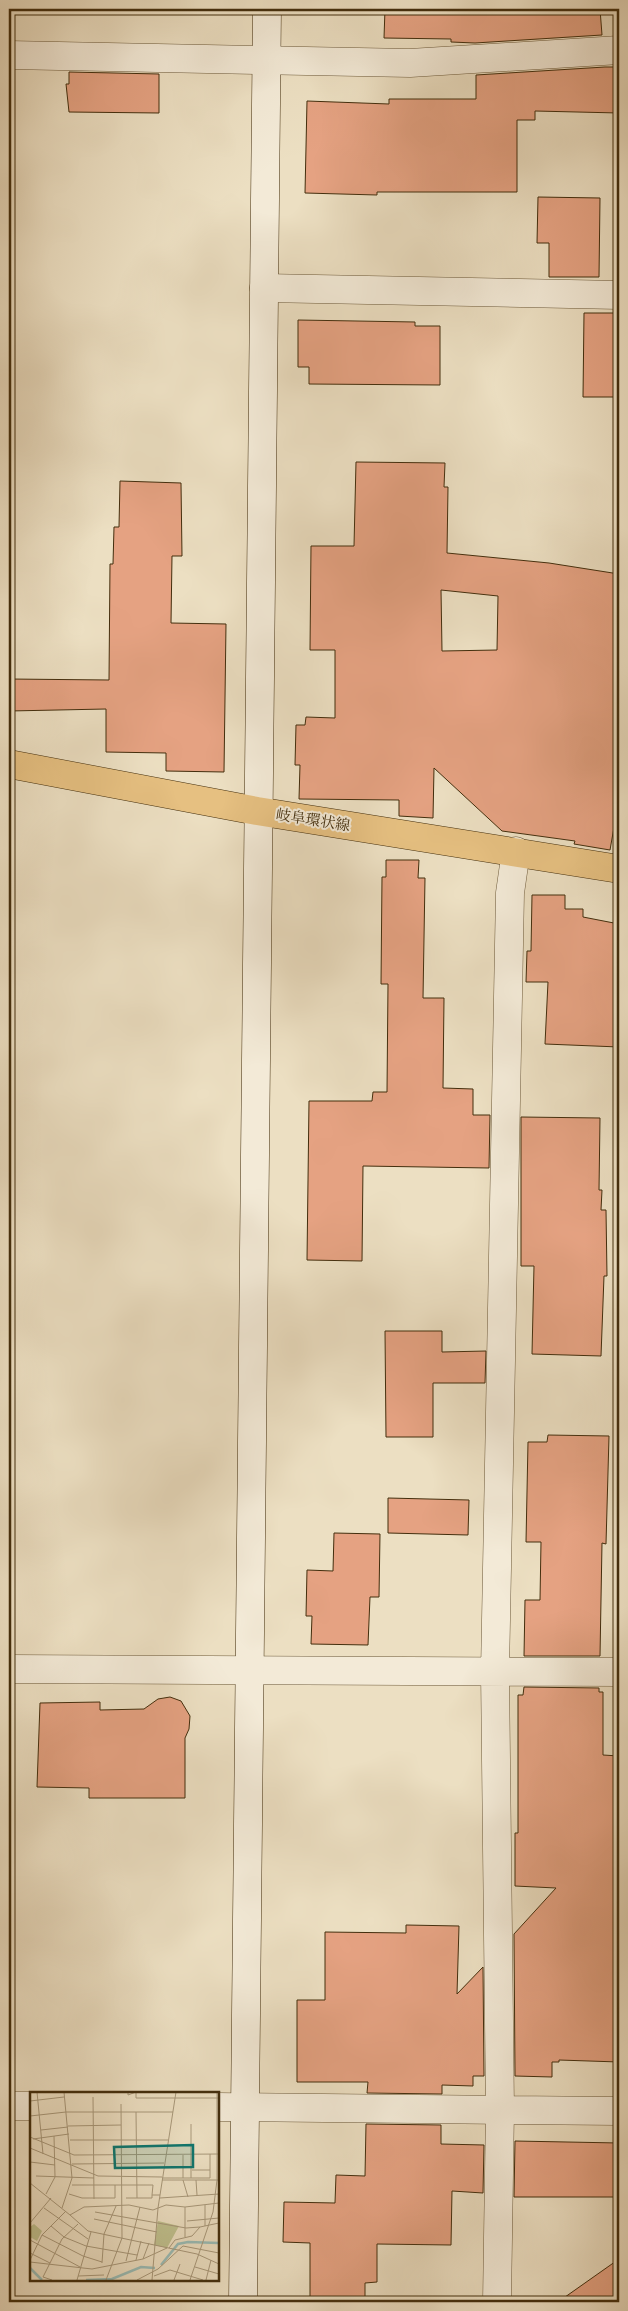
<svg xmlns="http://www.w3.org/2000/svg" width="628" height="2311" font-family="'IM FELL French Canon','Noto Serif JP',serif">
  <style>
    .building { fill: #e5a282; stroke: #432e0d; fill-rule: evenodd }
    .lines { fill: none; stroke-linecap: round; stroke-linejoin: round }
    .street-casing { stroke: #6d5a3a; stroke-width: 29 }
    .secondary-casing { stroke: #432e0d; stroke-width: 29 }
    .primary-casing { stroke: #432e0d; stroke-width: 29 }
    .street { stroke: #f3ead7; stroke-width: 28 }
    .secondary { stroke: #f3ead7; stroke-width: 28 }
    .primary { stroke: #e6c081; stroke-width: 28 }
    .labels { text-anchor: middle; stroke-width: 4; stroke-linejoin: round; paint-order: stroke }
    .street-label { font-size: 15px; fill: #432e0d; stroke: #f3ead7 }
    .inset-river { fill: none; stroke: #99bcb6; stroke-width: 2.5 }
    .inset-road { fill: none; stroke: #a8987a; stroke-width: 1 }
    .view { fill: #0f766e; fill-opacity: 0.15; stroke: #0f766e; stroke-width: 2.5 }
    .inset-edge { fill: none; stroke: #432e0d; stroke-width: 2.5 }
  </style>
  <rect width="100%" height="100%" fill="#ecdfc2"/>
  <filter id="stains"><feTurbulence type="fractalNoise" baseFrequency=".004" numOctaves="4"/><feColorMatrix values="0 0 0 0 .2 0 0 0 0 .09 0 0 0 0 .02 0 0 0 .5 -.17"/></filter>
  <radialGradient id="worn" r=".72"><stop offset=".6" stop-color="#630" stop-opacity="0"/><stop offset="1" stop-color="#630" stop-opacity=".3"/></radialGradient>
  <!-- building -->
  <path class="building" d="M 385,9 L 600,9 L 602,35 L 475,43 L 451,42 L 451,39 L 384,38 Z
    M 605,67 L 619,67 L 619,113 L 535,111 L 535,120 L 517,120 L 517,192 L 377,192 L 377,195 L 305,193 L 307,101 L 389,104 L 389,99 L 476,99 L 476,75 Z
    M 69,72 L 159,74 L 159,113 L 69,112 L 66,84 L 69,84 Z
    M 538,197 L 600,198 L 599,277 L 549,277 L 549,243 L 537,243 Z
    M 584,313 L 615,313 L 615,353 L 619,353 L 619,397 L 583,397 Z
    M 298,320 L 415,322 L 415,326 L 440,326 L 440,385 L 309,384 L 309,367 L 298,367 Z
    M 356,462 L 445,463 L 444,487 L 448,487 L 447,553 L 549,563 L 619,574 L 619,799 L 610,850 L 574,844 L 575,841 L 502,831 L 434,768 L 433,818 L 399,816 L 399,800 L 299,799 L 300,765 L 295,765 L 296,725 L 305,725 L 306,717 L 335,718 L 335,650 L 310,650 L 311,546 L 354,546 ZM 441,590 L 498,596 L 497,650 L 442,651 Z
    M 120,481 L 181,483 L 182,556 L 172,556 L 171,623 L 226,624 L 224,772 L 166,771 L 166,753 L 106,752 L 106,709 L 9,711 L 9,679 L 109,680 L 110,564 L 113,564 L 114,527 L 119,527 Z
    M 386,860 L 419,860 L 418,878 L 425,878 L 423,998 L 444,998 L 443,1088 L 473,1089 L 473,1115 L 490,1115 L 489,1168 L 363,1166 L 362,1261 L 307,1260 L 309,1101 L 372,1101 L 373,1092 L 387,1092 L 388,984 L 381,984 L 382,877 L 386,877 Z
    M 532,895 L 565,895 L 565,909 L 583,909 L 583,917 L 619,924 L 619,1047 L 545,1044 L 548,982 L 526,982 L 527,951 L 531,951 Z
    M 521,1117 L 600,1118 L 599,1190 L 602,1190 L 601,1210 L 606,1210 L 607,1276 L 604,1276 L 601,1356 L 532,1354 L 534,1266 L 521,1266 Z
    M 385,1331 L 442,1331 L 442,1352 L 486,1351 L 485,1383 L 433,1383 L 433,1437 L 386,1437 Z
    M 548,1435 L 609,1436 L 606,1544 L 602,1543 L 600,1656 L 524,1656 L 525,1600 L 540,1600 L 541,1542 L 526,1542 L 528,1442 L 547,1442 Z
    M 388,1498 L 469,1500 L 468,1535 L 388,1533 Z
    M 334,1533 L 380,1534 L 379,1597 L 370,1597 L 368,1645 L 311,1644 L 312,1616 L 306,1616 L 307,1570 L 333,1571 Z
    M 524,1687 L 599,1688 L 599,1692 L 603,1692 L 603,1755 L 619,1756 L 619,2062 L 559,2060 L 559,2062 L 552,2062 L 552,2077 L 515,2076 L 514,1934 L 556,1888 L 515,1886 L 515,1833 L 518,1833 L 518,1695 L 523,1695 Z
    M 170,1697 L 181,1701 L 190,1716 L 189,1729 L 185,1738 L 185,1798 L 89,1798 L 89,1788 L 37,1787 L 40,1703 L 100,1702 L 100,1710 L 144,1709 L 158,1699 Z
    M 406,1925 L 459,1926 L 457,1994 L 483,1967 L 484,2076 L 473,2076 L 473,2086 L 442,2085 L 442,2094 L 367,2093 L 368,2082 L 297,2082 L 297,2000 L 325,2000 L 325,1932 L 406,1933 Z
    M 366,2124 L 441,2125 L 441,2144 L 484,2145 L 483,2193 L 452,2191 L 451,2245 L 377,2244 L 377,2282 L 365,2283 L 365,2302 L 310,2302 L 310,2243 L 283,2242 L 284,2202 L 335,2203 L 336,2175 L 365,2176 Z
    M 515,2141 L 619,2143 L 619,2197 L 514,2197 Z
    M 619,2259 L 619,2302 L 558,2302 Z"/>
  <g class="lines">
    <defs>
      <path id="street" d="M 9,55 L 410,63 L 619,50
        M 264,288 L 619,295
        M 9,1669 L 619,1672
        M 9,2106 L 31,2106
        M 218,2107 L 619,2111
        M 497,2302 L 500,2109 L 495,1672 L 510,893 L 516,851"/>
      <path id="secondary" d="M 243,2302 L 267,9"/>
      <path id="primary" d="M 9,764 L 257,811 L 619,869"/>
    </defs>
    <!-- street casing -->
    <use href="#street" class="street-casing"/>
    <!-- secondary casing -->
    <use href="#secondary" class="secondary-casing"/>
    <!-- primary casing -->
    <use href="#primary" class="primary-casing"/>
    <!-- street -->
    <use href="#street" class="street"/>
    <!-- secondary -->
    <use href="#secondary" class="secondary"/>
    <!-- primary -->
    <use href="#primary" class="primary"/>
  </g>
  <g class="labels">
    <!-- street labels -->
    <g class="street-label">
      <text transform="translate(313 820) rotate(9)" y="5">岐阜環状線</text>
    </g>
  </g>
  <!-- overview -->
  <g transform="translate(30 2092)">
    <rect width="189" height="189" fill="#ecdfc2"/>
    <path d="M 128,129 L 149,134 L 137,156 L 124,153 ZM 4,132 L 12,139 L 7,149 L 0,145 L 0,135 Z" fill="#bfc08e"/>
    <path class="inset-river" d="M 131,173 L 148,152 L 158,150 L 189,151M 0,176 L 12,188M 56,188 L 82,187 L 111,175 L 125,176"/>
    <path class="inset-road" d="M 7,0 L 13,62M 87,0 L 106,0 L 98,3 L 98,0M 106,0 L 106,6 L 189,6M 187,0 L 187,88M 63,5 L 64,107M 0,9 L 34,5M 106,20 L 107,106M 0,24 L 36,20 L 143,20M 161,32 L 161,86M 38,34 L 91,33M 11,38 L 38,35M 0,45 L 44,63 L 189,62M 3,47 L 39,42M 40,48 L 138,48M 0,56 L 68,84 L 132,85M 0,70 L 25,73M 42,72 L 134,71M 162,78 L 180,78M 6,84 L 64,86M 132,86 L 180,86 L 180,62M 153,86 L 153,63M 132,88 L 189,88M 153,88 L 158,105M 166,88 L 167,103M 0,91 L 40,123 L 54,115 L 99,113 L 123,118 L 136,113 L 155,115 L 189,111M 42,93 L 123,93 L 122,103M 16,102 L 25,85 L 24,44M 39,102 L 52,106 L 85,106 L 85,93M 96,106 L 122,106 L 122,103 L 130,103M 130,106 L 189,102M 175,113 L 175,134M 14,116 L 58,147M 32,116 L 42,86 L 34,0M 128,116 L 146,0M 65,120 L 156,136 L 170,135M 40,123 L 58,139 L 167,162 L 189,172M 64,127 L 127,140M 157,129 L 189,126M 0,131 L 21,106M 21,134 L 34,145 L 56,154 L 107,163M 12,143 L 53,164 L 72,170M 155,145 L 155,115M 0,148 L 50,175M 139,156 L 145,148 L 162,144 L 170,135 L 189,131M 0,161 L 20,171M 113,167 L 119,151M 0,168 L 12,143 L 36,119M 106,168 L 111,149M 96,169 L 110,115M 0,170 L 62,177 L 113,167 L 137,156M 72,171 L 74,142 L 86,114M 165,175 L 189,182M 48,184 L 74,183M 124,184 L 140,178 L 173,188M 22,188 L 13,185 L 32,147 L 48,132M 47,188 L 61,140M 76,188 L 92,146 L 91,12M 107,188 L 128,177 L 153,154 L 189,161M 122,188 L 128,116M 144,188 L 150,172M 160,188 L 183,120 L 187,88M 176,188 L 181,168"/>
    <path class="view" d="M 163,53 L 163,75 L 85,76 L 84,55 Z"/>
    <rect width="189" height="189" class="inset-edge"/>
  </g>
  <!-- margin -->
  <rect width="628" height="2311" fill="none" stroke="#ecdfc2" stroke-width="30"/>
  <rect x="10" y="10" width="608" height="2291" fill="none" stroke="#432e0d" stroke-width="2.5"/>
  <rect x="15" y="15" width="598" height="2281" fill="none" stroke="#432e0d"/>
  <rect width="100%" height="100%" filter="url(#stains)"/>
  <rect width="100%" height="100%" fill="url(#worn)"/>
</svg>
